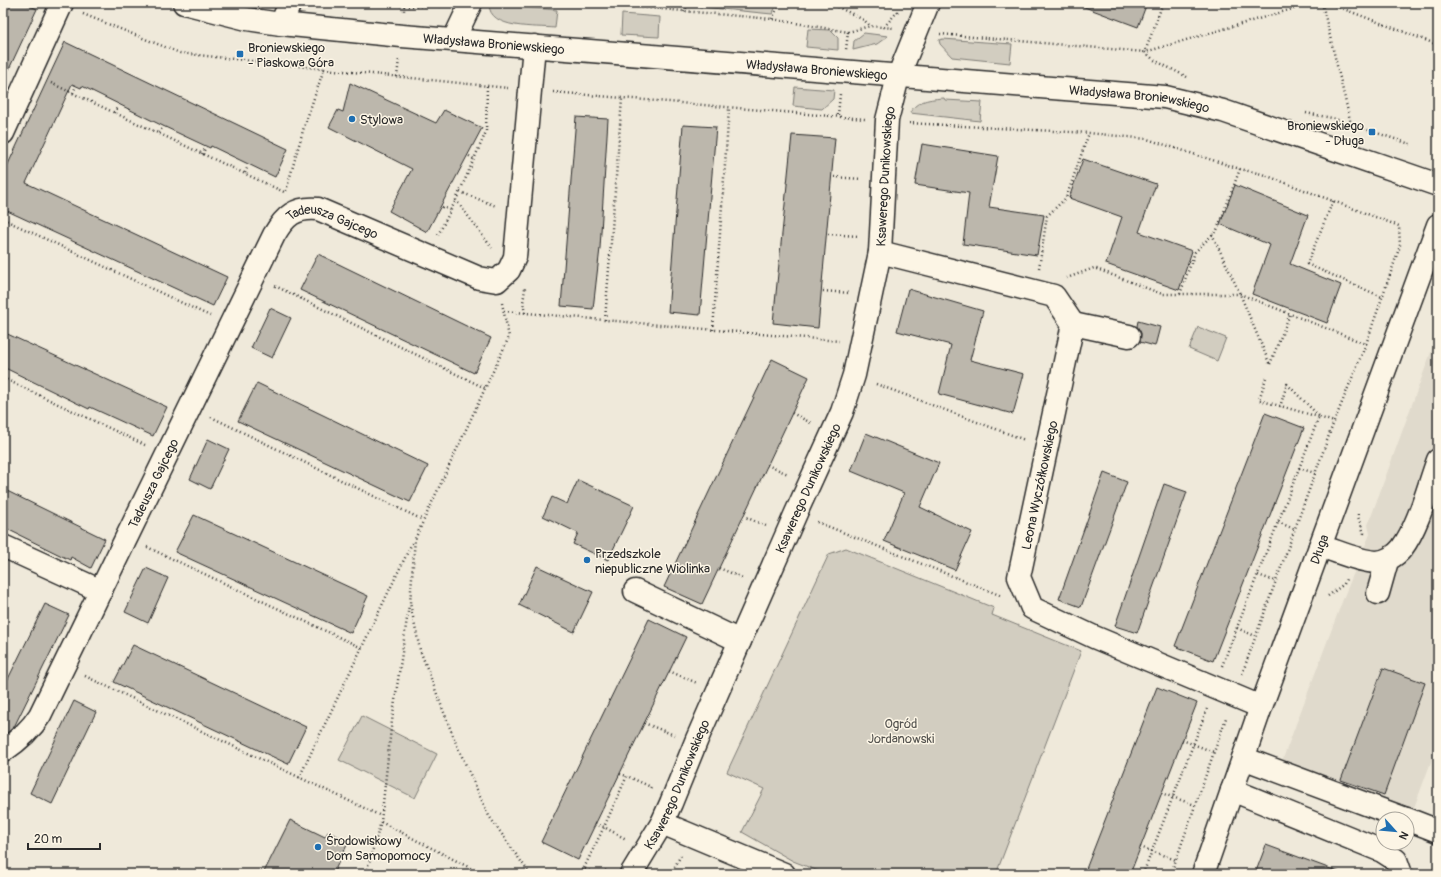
<svg xmlns="http://www.w3.org/2000/svg" width="1441" height="877" font-family="Pangolin,sans-serif">
  <style>
    .built { fill: #e0dacc }
    .green { fill: #d2cdc0; stroke: #7e7c76 }
    .building { fill: #bcb7ac; stroke: #2b2b2b }
    .lines { fill: none; stroke-linecap: round; stroke-linejoin: round }
    .minor-casing { stroke: #2b2b2b; stroke-width: 25 }
    .path { stroke: #2b2b2b; stroke-width: 2.5; stroke-dasharray: 1 3; stroke-linecap: butt }
    .minor { stroke: #fcf5e5; stroke-width: 22 }
    .poi-dot { fill: #1f6fb2; stroke: #fcf5e5; stroke-width: 1.5 }
    .labels { text-anchor: middle; stroke-width: 3; stroke-linejoin: round; paint-order: stroke }
    .street-label { font-size: 13px; fill: #2b2b2b; stroke: #fcf5e5 }
    .poi-label { font-size: 13px; fill: #2b2b2b; stroke: #fcf5e5; text-anchor: start }
    .park-label { font-size: 13px; fill: #555450; stroke: #fcf5e5 }
  </style>
  <rect width="100%" height="100%" fill="#efe9da"/>
  <filter id="ink" filterUnits="userSpaceOnUse"><feTurbulence type="fractalNoise" baseFrequency=".025" numOctaves="2"/><feDisplacementMap in="SourceGraphic" scale="8" xChannelSelector="R" yChannelSelector="G"/><feConvolveMatrix kernelMatrix="1 2 1 2 8 2 1 2 1" color-interpolation-filters="sRGB"/></filter>
  <g filter="url(#ink)">
    <!-- built -->
    <path class="built" d="M 1438,333 L 1438,743 L 1412,813 L 1281,764 L 1345,594 L 1370,534 L 1368,525 Z"/>
    <!-- green -->
    <path class="green" d="M 692,3 L 778,3 L 772,14 L 691,6 Z
      M 489,4 L 557,10 L 555,28 C 536,26 489,30 489,4 Z
      M 622,14 L 660,17 L 659,37 L 621,35 Z
      M 808,29 L 830,30 L 838,38 L 838,50 L 806,47 Z
      M 864,33 L 888,36 L 877,44 L 853,50 L 854,41 Z
      M 943,39 L 1012,44 L 1010,63 L 952,57 L 940,44 L 939,40 Z
      M 795,87 L 834,90 L 833,99 L 822,109 L 793,106 Z
      M 944,98 L 945,100 L 982,102 L 980,121 L 910,113 C 916,100 931,99 944,98 Z
      M 1198,327 L 1226,338 L 1217,361 L 1189,349 Z
      M 846,548 L 994,608 L 992,615 L 1081,651 L 996,874 L 826,874 L 793,861 L 742,832 L 764,789 L 727,772 L 829,554 Z
      M 362,716 L 437,754 L 415,798 L 339,760 Z"/>
    <!-- building -->
    <path class="building" d="M 3,3 L 24,3 L 37,9 L 3,82 Z
      M 1079,3 L 1147,3 L 1138,27 L 1079,5 Z
      M 65,42 L 288,149 L 275,177 L 211,146 L 210,148 L 163,126 L 82,86 L 81,88 L 72,84 L 26,183 L 227,277 L 213,306 L 3,209 L 3,175 Z
      M 350,83 L 436,123 L 444,110 L 482,128 L 427,232 L 389,211 L 412,169 L 329,127 L 338,110 L 343,112 Z
      M 576,117 L 608,119 L 600,248 L 593,309 L 561,306 Z
      M 683,125 L 716,127 L 700,315 L 668,312 Z
      M 792,135 L 835,138 L 818,328 L 773,323 Z
      M 922,144 L 998,156 L 989,207 L 1044,215 L 1037,255 L 963,244 L 969,193 L 915,185 Z
      M 1083,159 L 1156,184 L 1139,232 L 1192,251 L 1179,290 L 1106,264 L 1122,217 L 1069,198 Z
      M 1235,185 L 1308,215 L 1290,264 L 1341,285 L 1327,323 L 1252,294 L 1270,245 L 1220,224 Z
      M 318,254 L 491,338 L 474,373 L 300,290 Z
      M 908,289 L 983,311 L 970,360 L 1024,374 L 1013,414 L 939,394 L 951,345 L 897,331 Z
      M 270,308 L 291,318 L 272,358 L 251,348 Z
      M 1138,321 L 1160,327 L 1155,346 L 1140,342 L 1141,333 L 1137,326 Z
      M 3,332 L 167,407 L 153,436 L 90,407 L 89,409 L 3,367 Z
      M 772,359 L 809,377 L 702,604 L 664,587 Z
      M 257,383 L 428,466 L 410,502 L 238,421 Z
      M 1265,413 L 1304,428 L 1213,661 L 1175,646 Z
      M 866,433 L 939,463 L 920,507 L 972,532 L 955,570 L 884,541 L 904,493 L 851,471 Z
      M 208,439 L 229,449 L 210,489 L 190,479 Z
      M 1104,473 L 1127,482 L 1081,607 L 1059,599 Z
      M 578,480 L 634,506 L 608,560 L 573,544 L 578,533 L 543,516 L 552,497 L 567,504 Z
      M 1164,484 L 1187,492 L 1137,633 L 1115,626 Z
      M 3,489 L 105,539 L 91,568 L 71,557 L 70,560 L 3,527 Z
      M 194,515 L 368,596 L 351,633 L 175,552 Z
      M 537,566 L 593,592 L 574,632 L 519,605 Z
      M 146,568 L 168,578 L 148,623 L 125,612 Z
      M 45,604 L 69,615 L 14,727 L 3,736 L 3,677 L 8,679 Z
      M 649,619 L 686,637 L 578,860 L 541,842 Z
      M 133,645 L 306,727 L 288,764 L 114,682 Z
      M 1383,668 L 1425,683 L 1384,795 L 1341,780 Z
      M 1157,687 L 1197,703 L 1130,874 L 1084,874 Z
      M 74,701 L 96,712 L 52,804 L 30,793 Z
      M 290,820 L 325,837 L 328,832 L 349,841 L 333,874 L 263,874 Z
      M 1266,845 L 1339,872 L 1339,874 L 1255,874 Z"/>
    <g class="lines">
      <defs>
        <g id="minor">
          <path id="s1" d="M 184,3 L 247,19 L 281,24 L 402,36 L 1165,97 L 1223,111 L 1438,185"/>
          <path d="M 281,24 L 290,3"/>
          <path d="M 454,39 L 471,3"/>
          <path d="M 3,133 L 62,3"/>
          <path d="M 880,252 L 1054,296 L 1073,324 L 1019,577 L 1032,608 L 1094,637 L 1261,707"/>
          <path d="M 1073,324 L 1129,336"/>
          <path d="M 3,546 L 101,591"/>
          <path d="M 1320,546 C 1337,551 1357,561 1376,562 C 1385,562 1396,556 1402,548 C 1419,525 1428,487 1438,460"/>
          <path d="M 635,591 L 740,641"/>
          <path d="M 1378,593 L 1387,561"/>
          <path id="s2" d="M 3,751 C 18,741 30,731 40,715 L 274,235 C 285,216 295,207 318,209 L 479,278 L 497,281 L 509,270 L 515,257 L 534,46"/>
          <path d="M 1243,758 L 1406,819"/>
          <path d="M 1232,790 L 1382,851 L 1396,860 L 1401,874"/>
          <path d="M 1407,819 L 1438,831"/>
          <path d="M 662,823 L 784,874"/>
          <path id="s3" d="M 631,874 L 662,823 L 671,803 L 697,739 L 796,513 L 842,412 L 854,375 L 880,252 L 887,120 L 898,77 L 928,3"/>
          <path id="s4" d="M 1203,874 L 1261,707 L 1438,225"/>
        </g>
      </defs>
      <!-- minor casing -->
      <use href="#minor" class="minor-casing"/>
      <!-- path -->
      <path class="path" d="M 384,3 L 404,6 L 404,13
        M 594,3 L 772,19 L 848,32 L 846,50
        M 830,3 L 864,20 L 870,26 L 894,28
        M 1322,3 L 1351,124
        M 1328,3 L 1438,45
        M 1432,3 L 1438,5
        M 404,6 L 443,6
        M 684,12 L 689,3
        M 83,14 L 180,53 L 324,69
        M 772,19 L 780,3
        M 884,27 L 898,11
        M 848,32 L 870,26
        M 940,34 L 1145,52 L 1163,3
        M 397,77 L 399,59
        M 1187,77 L 1154,60 L 1145,52 L 1313,3
        M 51,83 L 284,192
        M 487,86 L 486,132 L 456,200 L 492,248
        M 553,92 L 865,119
        M 73,93 L 76,86
        M 114,113 L 118,106
        M 1306,113 L 1332,118 L 1413,145
        M 838,115 L 840,94
        M 909,123 L 1089,133 L 1147,139 L 1240,169 L 1262,174 L 1399,226 L 1400,246 L 1366,344 L 1240,294 L 1162,294 L 1094,268 L 1067,278
        M 159,133 L 163,126
        M 202,154 L 206,147
        M 469,156 L 474,159
        M 245,173 L 248,166
        M 834,177 L 861,179
        M 286,191 L 304,127 L 324,69 L 508,88
        M 460,192 L 496,206
        M 1333,201 L 1307,264 L 1382,297
        M 442,207 L 451,210
        M 3,219 L 210,316
        M 828,234 L 858,236
        M 1212,234 L 1240,294 L 1270,365
        M 438,235 L 456,200
        M 1039,268 L 1047,216 L 1066,198 L 1089,133
        M 275,286 L 485,388
        M 823,291 L 849,293
        M 1180,294 L 1195,252 L 1217,230 L 1240,169
        M 502,303 L 509,337 L 415,539 L 410,603 L 420,650 L 455,741 L 489,816 L 530,874
        M 504,311 L 839,341
        M 525,313 L 523,303 L 525,288
        M 605,320 L 622,99
        M 713,330 L 729,109
        M 1270,364 L 1290,314
        M 3,378 L 145,445
        M 1266,378 L 1259,400 L 1319,417
        M 876,384 L 1025,440
        M 1280,407 L 1287,384 L 1319,416
        M 792,413 L 811,423
        M 211,417 L 423,520
        M 767,465 L 788,474
        M 1299,468 L 1315,473
        M 1358,514 L 1358,517 L 1364,533 L 1363,536
        M 743,516 L 766,526
        M 817,522 L 1002,596
        M 1278,522 L 1294,529
        M 147,547 L 362,648
        M 719,568 L 743,578
        M 1258,575 L 1275,581
        M 1328,596 L 1344,584 L 1346,579
        M 1237,628 L 1255,636
        M 1222,666 L 1319,417 L 1334,422
        M 669,671 L 697,683
        M 1242,674 L 1332,427 L 1366,344
        M 85,676 L 381,816
        M 644,723 L 674,735
        M 1182,740 L 1214,752
        M 620,774 L 627,776
        M 299,778 L 413,541
        M 1161,793 L 1195,805
        M 381,822 L 482,874
        M 595,824 L 604,827 L 627,776 L 651,787 L 650,789
        M 1140,847 L 1176,860
        M 584,868 L 604,827 L 626,839
        M 367,869 L 381,822 L 391,728 L 409,605
        M 581,874 L 584,868 L 595,874
        M 603,874 L 608,868
        M 671,874 L 681,855
        M 1143,874 L 1207,709
        M 1171,874 L 1226,718"/>
      <!-- minor -->
      <use href="#minor" class="minor"/>
    </g>
  </g>
  <!-- markers -->
  <g class="poi-dot">
    <rect x="236" y="50" width="8" height="8" rx="2"/>
    <circle cx="352" cy="119" r="4"/>
    <rect x="1368" y="128" width="8" height="8" rx="2"/>
    <circle cx="587" cy="560" r="4"/>
    <circle cx="318" cy="847" r="4"/>
  </g>
  <g class="labels">
    <!-- street labels -->
    <g class="street-label">
      <text dy="5" stroke="none"><textPath href="#s1" startOffset="313">Władysława Broniewskiego</textPath></text>
      <text dy="5" stroke="none"><textPath href="#s1" startOffset="637">Władysława Broniewskiego</textPath></text>
      <text dy="5" stroke="none"><textPath href="#s1" startOffset="961">Władysława Broniewskiego</textPath></text>
      <text dy="5" stroke="none"><textPath href="#s3" startOffset="749">Ksawerego Dunikowskiego</textPath></text>
      <text dy="5" stroke="none"><textPath href="#s2" startOffset="657">Tadeusza Gajcego</textPath></text>
      <text dy="5" stroke="none"><textPath href="#s2" startOffset="310">Tadeusza Gajcego</textPath></text>
      <text transform="translate(1039 485) rotate(-78)" y="5">Leona Wyczółkowskiego</text>
      <text dy="5" stroke="none"><textPath href="#s3" startOffset="425">Ksawerego Dunikowskiego</textPath></text>
      <text dy="5" stroke="none"><textPath href="#s4" startOffset="345">Długa</textPath></text>
      <text dy="5" stroke="none"><textPath href="#s3" startOffset="101">Ksawerego Dunikowskiego</textPath></text>
    </g>
    <!-- poi labels -->
    <g class="poi-label">
      <text x="248" y="52">Broniewskiego<tspan x="248" dy="15">- Piaskowa Góra</tspan></text>
      <text x="360" y="124">Stylowa</text>
      <text x="1364" y="130" text-anchor="end">Broniewskiego<tspan x="1364" dy="15">- Długa</tspan></text>
      <text x="595" y="558">Przedszkole<tspan x="595" dy="15">niepubliczne Wiolinka</tspan></text>
      <text x="326" y="845">Środowiskowy<tspan x="326" dy="15">Dom Samopomocy</tspan></text>
    </g>
    <!-- park labels -->
    <g class="park-label">
      <text x="901" y="728">Ogród<tspan x="901" dy="15">Jordanowski</tspan></text>
    </g>
  </g>
  <!-- margin -->
  <rect width="1441" height="877" fill="none" stroke="#fcf5e5" stroke-width="16"/>
  <rect x="8" y="8" width="1425" height="861" fill="none" stroke="#2b2b2b" stroke-width="1.5" filter="url(#ink)"/>
  <!-- north arrow -->
  <g transform="translate(1395 831) rotate(117)"><circle r="19" fill="#fcf5e5" stroke="#a8a49b"/>
  <path d="M0-3L7 15L0 10L-7 15Z" fill="#1f6fb2"/>
  <text y="-6" font-size="11" font-weight="bold" text-anchor="middle" fill="#2b2b2b">N</text>
  </g>
  <!-- scale -->
  <path d="M28 843v6h72v-6" fill="none" stroke="#2b2b2b" stroke-width="2"/>
  <text x="34" y="843" font-size="12" fill="#2b2b2b" stroke="#fcf5e5" stroke-width="3" paint-order="stroke">20 m</text>
</svg>
